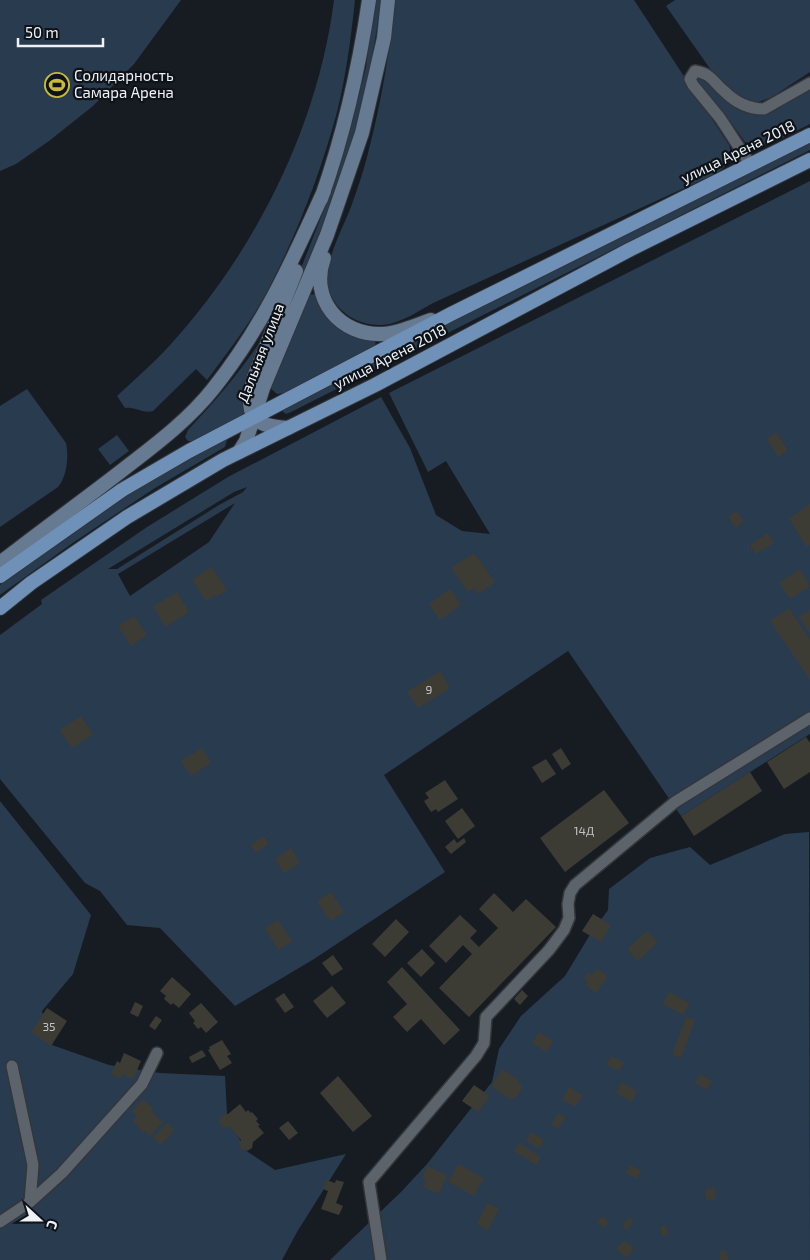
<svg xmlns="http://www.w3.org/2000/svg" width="810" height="1260" font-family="'Exo 2',sans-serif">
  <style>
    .green { fill: #293b4f; fill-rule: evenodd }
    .building { fill: #3d3c34 }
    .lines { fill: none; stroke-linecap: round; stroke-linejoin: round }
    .minor-casing { stroke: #33363b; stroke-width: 14 }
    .secondary-casing { stroke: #33363b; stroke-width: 16 }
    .primary-casing { stroke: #33363b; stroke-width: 16 }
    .minor { stroke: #5d636b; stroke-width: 11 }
    .secondary { stroke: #667a91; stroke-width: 14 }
    .primary { stroke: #6f91b7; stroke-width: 14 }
    .labels { text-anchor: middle; stroke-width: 4.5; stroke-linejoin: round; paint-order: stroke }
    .number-label { font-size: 12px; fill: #c2c4c6 }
    .poi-label { font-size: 15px; fill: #eef2f6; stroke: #0e1319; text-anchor: start }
    .street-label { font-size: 15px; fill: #eef2f6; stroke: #0e1319 }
  </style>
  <rect width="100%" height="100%" fill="#171c22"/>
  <!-- green -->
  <path class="green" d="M 0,0 L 181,0 L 134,64 L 93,106 L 49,141 L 16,164 L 0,171 Z
    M 334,0 L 355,0 C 351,38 346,76 337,112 C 321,172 298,231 270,286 C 253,320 229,350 207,380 L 196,369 L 153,411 C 143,414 135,406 125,408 L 117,396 C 135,379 154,363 171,344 C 256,250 318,126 334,0 Z
    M 374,0 L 381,0 L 380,11 L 364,103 L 337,192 L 259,386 L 294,286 L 334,184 L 352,123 L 366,67 Z
    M 395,0 L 634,0 L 729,145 C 734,159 727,166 715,174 L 431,304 C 419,311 407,319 393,323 C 367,331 334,315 328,286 C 323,262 344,227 352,204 C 358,187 364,170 368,153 C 381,103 390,51 395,0 Z
    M 675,0 L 810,0 L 810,72 L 772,97 L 750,105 L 764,109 L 810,90 L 810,124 L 778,140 L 758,147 L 745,142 L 724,113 L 704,99 L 699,88 L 697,78 L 710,76 L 718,80 L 666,6 Z
    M 810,141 L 810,150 L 291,412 L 286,414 L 282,411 L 284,406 L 291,402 Z
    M 810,181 L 810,734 L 681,816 L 568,651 L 384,775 L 445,872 L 314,959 L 235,1006 L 160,928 L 127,925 L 100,891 L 85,883 L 0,779 L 0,635 L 42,604 L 41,600 L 147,527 L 228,477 L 381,397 L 410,448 L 436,515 L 462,531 L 490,534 L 446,461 L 428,472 L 389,393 ZM 247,487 L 243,492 L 219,505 L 117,569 L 108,569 L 234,492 ZM 235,503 L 209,542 L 130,596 L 118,574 Z
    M 316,294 L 376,341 L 374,348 L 284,393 L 277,394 L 269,387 L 307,295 Z
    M 262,339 L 244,412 L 242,416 L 194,441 L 188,441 L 185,437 L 188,430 C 217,399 239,373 262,339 Z
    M 27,389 L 66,443 C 69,456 67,477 58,487 L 0,527 L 0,406 Z
    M 117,435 L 129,451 L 110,465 L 98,449 Z
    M 223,439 L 227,440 L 225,447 L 155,488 L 74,542 L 0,595 L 0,585 C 66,531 140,487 213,443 Z
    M 0,801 L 91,915 L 73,974 L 42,1011 L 52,1045 L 109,1065 L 160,1073 L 225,1076 L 227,1114 L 245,1150 L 275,1170 L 346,1154 L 297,1232 L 282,1260 L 0,1260 Z
    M 809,832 L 810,1260 L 330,1260 L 401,1192 L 427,1164 L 492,1082 L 499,1049 L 521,1016 L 565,976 L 591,933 L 608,910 L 609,889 L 650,858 L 690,847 L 710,865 L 785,834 Z"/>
  <!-- building -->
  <path class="building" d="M 776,432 L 788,450 L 778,457 L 767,439 Z
    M 810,504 L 810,545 L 807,547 L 789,519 Z
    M 736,511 L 744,522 L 736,528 L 728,517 Z
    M 768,533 L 774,543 L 756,554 L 750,545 Z
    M 474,553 L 495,582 L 478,594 L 475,588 L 468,592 L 451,568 Z
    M 211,567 L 227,590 L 216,597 L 215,595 L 206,601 L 192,580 Z
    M 800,569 L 810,586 L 790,599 L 779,583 Z
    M 450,589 L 461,605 L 440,620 L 429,604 Z
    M 177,592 L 189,612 L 165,627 L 153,606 Z
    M 789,608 L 810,640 L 810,680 L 770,621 Z
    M 810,610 L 810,633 L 799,617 Z
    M 134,616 L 147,635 L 131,646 L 118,626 Z
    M 440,671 L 450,688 L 418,708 L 407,692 Z
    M 81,716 L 93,734 L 72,748 L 60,730 Z
    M 806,737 L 810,743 L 810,772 L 784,789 L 767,762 Z
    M 202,748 L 211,763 L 191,776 L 181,761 Z
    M 561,748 L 571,764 L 562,770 L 552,754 Z
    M 546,759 L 556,774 L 542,783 L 532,767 Z
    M 750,772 L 762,791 L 694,836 L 681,816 Z
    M 445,780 L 458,799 L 438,812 L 436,809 L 431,812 L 424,801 L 429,798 L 425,793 Z
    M 604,790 L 629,823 L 565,872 L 540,838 Z
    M 462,808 L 475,826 L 458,839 L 445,821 Z
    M 264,836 L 269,844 L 256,853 L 251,845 Z
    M 464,838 L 466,842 L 451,854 L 445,847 L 454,839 L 457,843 Z
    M 291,848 L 300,863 L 284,873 L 275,859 Z
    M 331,892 L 344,912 L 330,921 L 317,901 Z
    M 494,893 L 513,912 L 526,899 L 556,927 L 469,1017 L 439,988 L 472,954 L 463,945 L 446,963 L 429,946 L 460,915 L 477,931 L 470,938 L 479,947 L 498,928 L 479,909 Z
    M 593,914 L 611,925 L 601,942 L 582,931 Z
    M 396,919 L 409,932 L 385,957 L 372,944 Z
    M 278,920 L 292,942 L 278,950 L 265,928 Z
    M 647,931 L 658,942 L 638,961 L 627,949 Z
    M 422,949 L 435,963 L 421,977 L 407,963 Z
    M 333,955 L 343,969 L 332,976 L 322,963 Z
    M 402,967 L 460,1030 L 444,1045 L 421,1019 L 407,1032 L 393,1017 L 407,1004 L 387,982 Z
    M 597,968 L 608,976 L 596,993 L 585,985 L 588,981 L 584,978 L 588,972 L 592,975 Z
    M 172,977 L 191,994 L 179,1008 L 173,1003 L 171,1005 L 164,999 L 166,996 L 160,991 Z
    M 332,986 L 346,1003 L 327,1018 L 313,1001 Z
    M 522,990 L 528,996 L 520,1005 L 514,999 Z
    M 669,992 L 690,1003 L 683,1015 L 663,1004 Z
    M 284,993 L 294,1007 L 285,1013 L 275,999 Z
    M 135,1002 L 143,1006 L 138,1017 L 130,1013 Z
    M 201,1003 L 218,1022 L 206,1033 L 201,1027 L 198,1029 L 193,1023 L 195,1021 L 189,1013 Z
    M 47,1008 L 67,1021 L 51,1046 L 31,1032 Z
    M 156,1016 L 162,1020 L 155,1030 L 149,1026 Z
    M 686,1017 L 695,1020 L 681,1058 L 672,1055 Z
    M 539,1032 L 553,1041 L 546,1052 L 532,1043 Z
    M 222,1040 L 231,1054 L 227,1056 L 232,1063 L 220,1070 L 208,1050 L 210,1049 L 209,1047 Z
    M 202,1050 L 206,1056 L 192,1063 L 189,1057 Z
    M 124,1053 L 141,1061 L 133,1079 L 123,1074 L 121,1079 L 111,1074 L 117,1061 L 120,1063 Z
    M 611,1056 L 624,1062 L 619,1071 L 606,1065 Z
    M 502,1069 L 519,1080 L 517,1083 L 523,1087 L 515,1099 L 512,1098 L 511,1100 L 493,1088 L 494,1086 L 492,1085 Z
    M 700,1074 L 712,1081 L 707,1090 L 695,1083 Z
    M 338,1076 L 372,1116 L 353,1132 L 320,1093 Z
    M 621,1082 L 637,1091 L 632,1102 L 616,1093 Z
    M 474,1085 L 490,1096 L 478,1112 L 462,1101 Z
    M 569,1087 L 583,1095 L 575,1107 L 562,1099 Z
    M 143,1099 L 153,1108 L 151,1111 L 163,1122 L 150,1136 L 145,1131 L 143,1132 L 133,1121 L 137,1116 L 132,1111 Z
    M 240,1104 L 246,1112 L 248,1110 L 251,1113 L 252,1112 L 258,1119 L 256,1121 L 260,1125 L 258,1126 L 264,1133 L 253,1142 L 252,1148 L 247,1151 L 241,1149 L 239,1144 L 241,1140 L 230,1127 L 224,1128 L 220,1124 L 219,1120 L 222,1115 L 228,1114 Z
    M 558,1113 L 566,1117 L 558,1129 L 551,1125 Z
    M 288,1121 L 298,1133 L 289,1140 L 279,1128 Z
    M 167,1123 L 174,1130 L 161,1145 L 153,1138 Z
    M 531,1132 L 544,1140 L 539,1149 L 526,1141 Z
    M 519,1143 L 541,1157 L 536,1165 L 514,1151 Z
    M 458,1164 L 484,1178 L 474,1196 L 448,1182 Z
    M 630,1165 L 641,1170 L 637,1179 L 626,1173 Z
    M 427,1166 L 447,1175 L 439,1194 L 423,1187 L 426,1180 L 422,1178 Z
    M 326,1180 L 335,1183 L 336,1180 L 344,1182 L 336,1203 L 343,1206 L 339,1215 L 321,1209 L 328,1191 L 323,1189 Z
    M 715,1188 L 716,1199 L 706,1200 L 705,1189 Z
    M 487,1203 L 499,1209 L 488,1230 L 477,1224 Z
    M 603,1216 L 609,1223 L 603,1228 L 597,1221 Z
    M 629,1218 L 634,1222 L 626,1230 L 622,1225 Z
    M 666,1225 L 668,1235 L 662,1236 L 660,1226 Z
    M 624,1240 L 634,1248 L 626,1258 L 616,1249 Z
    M 720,1251 L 727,1251 L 728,1260 L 720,1260 Z"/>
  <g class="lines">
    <defs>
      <path id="minor" d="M 750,164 L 720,118 L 693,85 L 690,79 L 695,71 C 712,74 712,81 724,91 C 735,102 748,109 764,109 L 810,83
        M 12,1066 L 33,1165 L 30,1202 L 62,1173 L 142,1084 L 157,1053
        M 0,1222 L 30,1202
        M 381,1260 L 369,1182 L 476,1056 L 484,1043 L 486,1017 L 549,950 L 564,930 L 569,918 L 568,904 L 570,893 L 575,885 L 675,802 L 810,718"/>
      <path id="secondary" d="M 321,199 C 344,134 359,68 369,0
        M 324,258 C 309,299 340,336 383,334 C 399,333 416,325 431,320
        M 288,428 C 280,427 271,427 264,424 C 244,416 250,393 254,377 L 296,271
        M 239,452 L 246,441 L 263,388 L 327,235 L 362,133 L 384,38 L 388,0
        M 0,563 C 42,530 87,498 129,465 C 159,442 190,418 213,389 C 262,328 292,262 324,191"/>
      <path id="primary" d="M 0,576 L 122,490 L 189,451 L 451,314 L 810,135
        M 0,608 L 31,583 L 127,517 L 223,460 L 375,385 L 629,250 L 810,160"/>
    </defs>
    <!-- minor casing -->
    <use href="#minor" class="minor-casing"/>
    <!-- secondary casing -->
    <use href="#secondary" class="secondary-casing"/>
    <!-- primary casing -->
    <use href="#primary" class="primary-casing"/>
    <!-- minor -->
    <use href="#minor" class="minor"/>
    <!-- secondary -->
    <use href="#secondary" class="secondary"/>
    <!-- primary -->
    <use href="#primary" class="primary"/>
  </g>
  <!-- icons -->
  <defs>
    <symbol id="stadium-ring" viewBox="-11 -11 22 22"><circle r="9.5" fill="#0e1319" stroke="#c9ba3a" stroke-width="1.5"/><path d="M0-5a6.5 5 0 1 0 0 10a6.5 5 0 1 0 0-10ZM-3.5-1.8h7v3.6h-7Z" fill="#c9ba3a"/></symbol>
  </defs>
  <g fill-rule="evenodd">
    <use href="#stadium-ring" x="43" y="71" width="28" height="28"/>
  </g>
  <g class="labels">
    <!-- number labels -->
    <g class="number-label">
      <text x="429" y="694">9</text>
      <text x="584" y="835">14Д</text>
      <text x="49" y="1031">35</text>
    </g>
    <!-- poi labels -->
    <g class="poi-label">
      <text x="74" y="81">Солидарность<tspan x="74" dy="17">Самара Арена</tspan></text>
    </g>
    <!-- street labels -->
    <g class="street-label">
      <text transform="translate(738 152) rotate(-26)" y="5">улица Арена 2018</text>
      <text transform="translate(261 353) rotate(-69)" y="5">Дальняя улица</text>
      <text transform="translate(390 357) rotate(-27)" y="5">улица Арена 2018</text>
    </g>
  </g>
  <!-- north arrow -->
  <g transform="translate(40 1220) rotate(111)" stroke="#0e1319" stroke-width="4" paint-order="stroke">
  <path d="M0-4L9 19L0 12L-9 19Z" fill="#eef2f6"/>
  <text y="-8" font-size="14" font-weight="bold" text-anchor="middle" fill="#eef2f6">С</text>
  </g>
  <!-- scale -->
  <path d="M18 38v8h85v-8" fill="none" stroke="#eef2f6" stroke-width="2.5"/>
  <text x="25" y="38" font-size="15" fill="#eef2f6" stroke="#0e1319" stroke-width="4" paint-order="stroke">50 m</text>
</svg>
